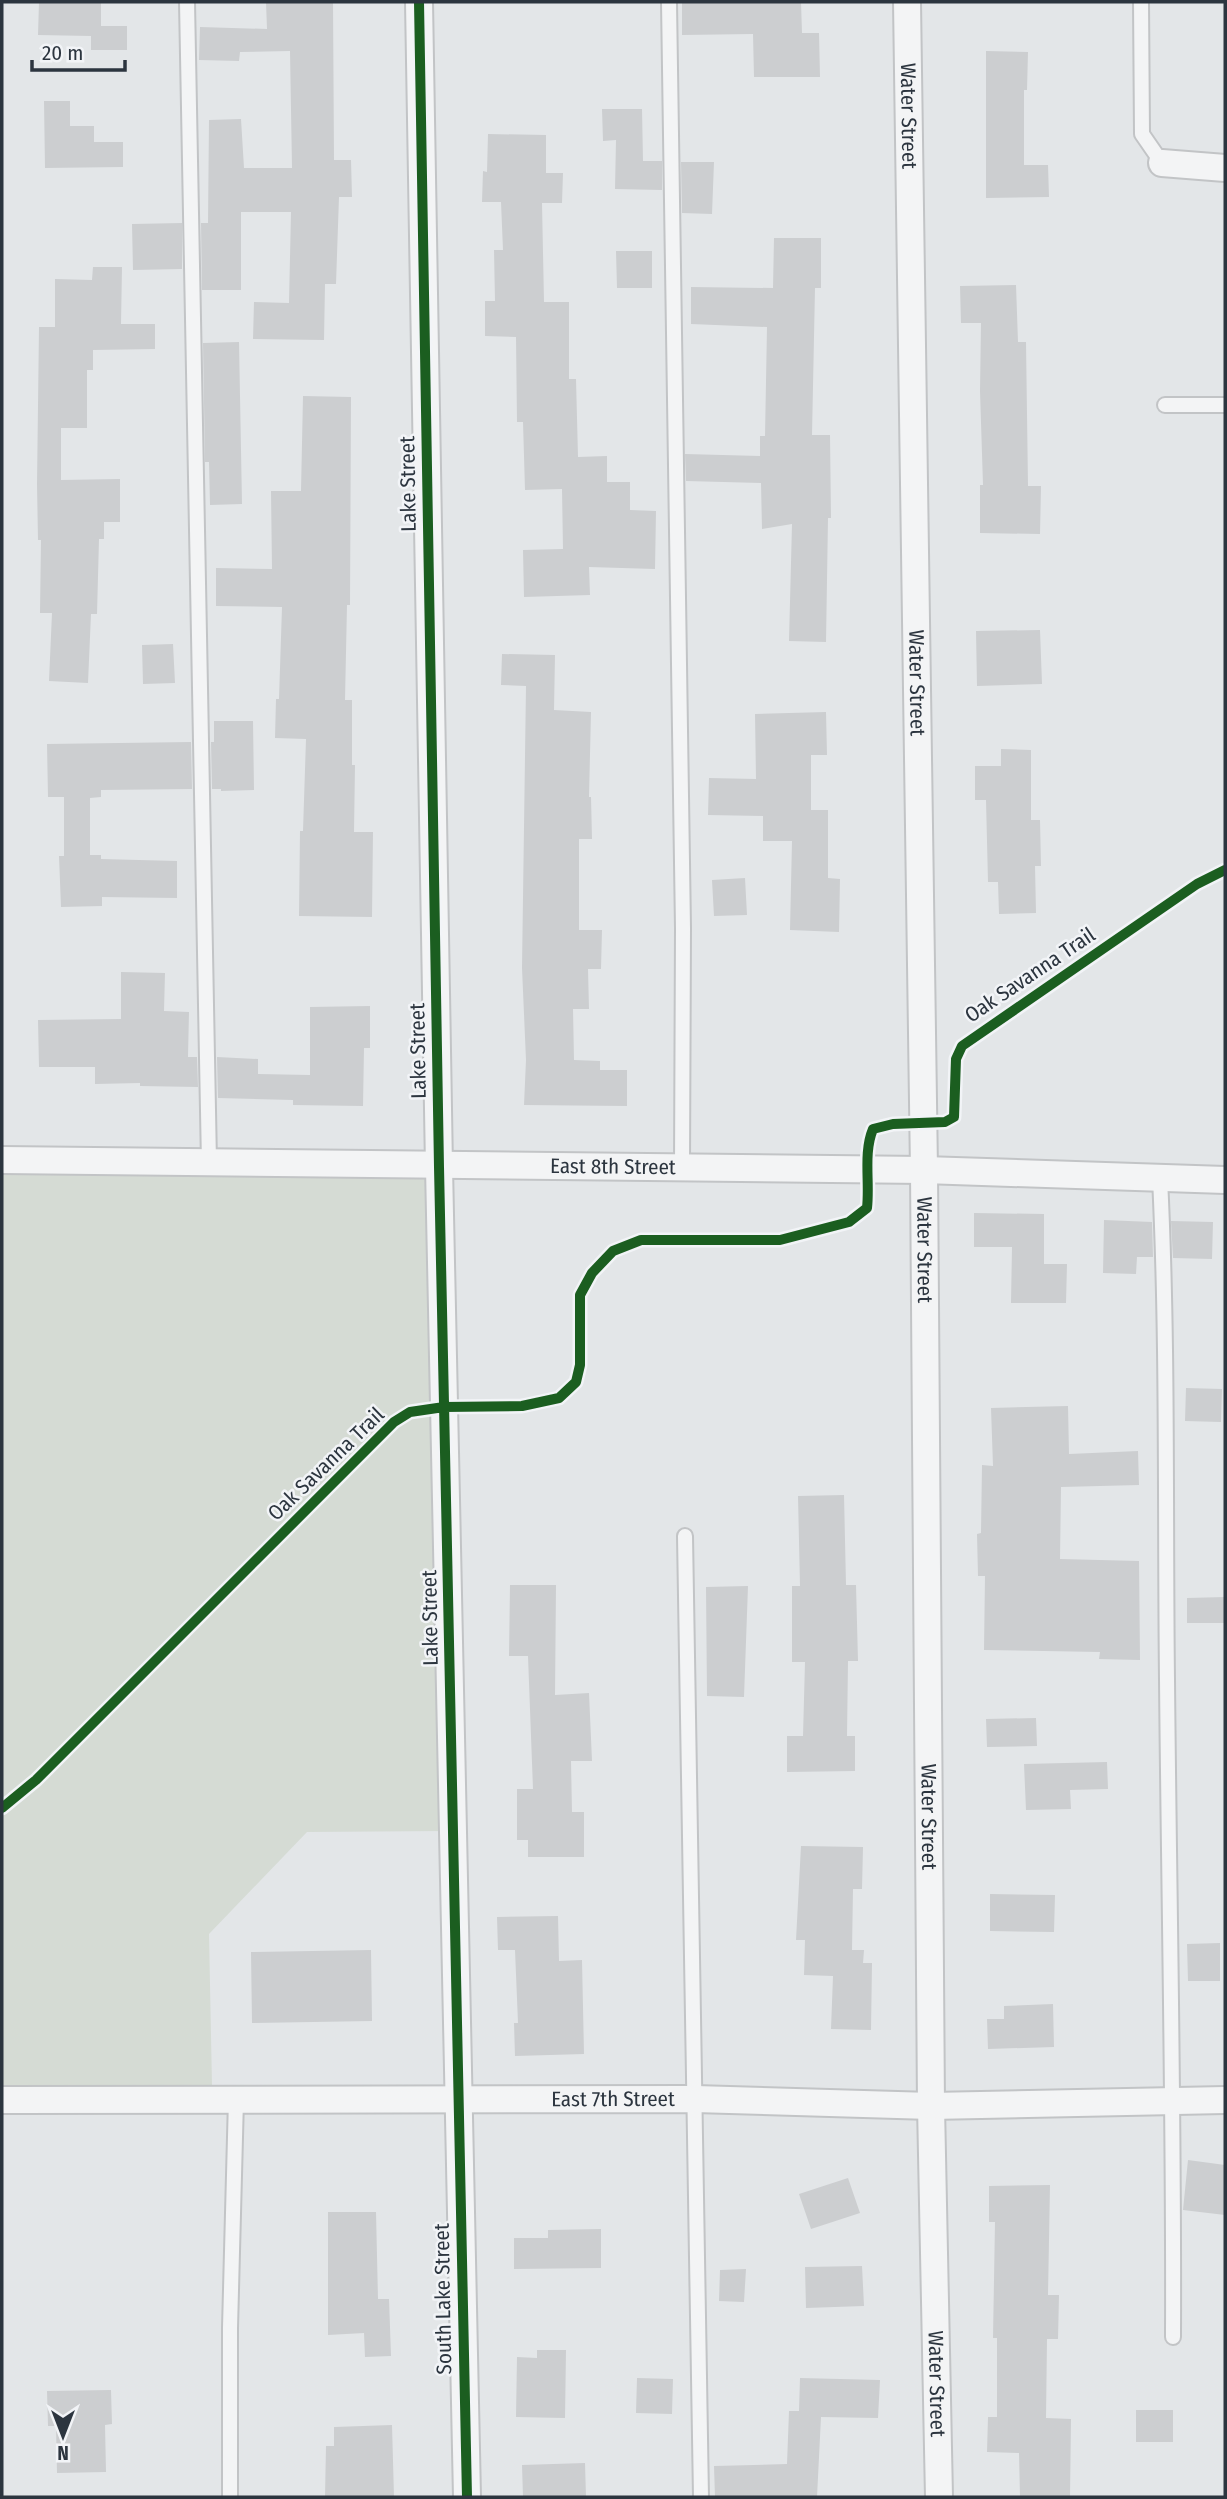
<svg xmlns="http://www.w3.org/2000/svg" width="1227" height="2499" font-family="'Fira Sans Condensed',sans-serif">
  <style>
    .green { fill: #d5dbd4 }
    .building { fill: #ccced0 }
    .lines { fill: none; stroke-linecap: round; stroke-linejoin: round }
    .service-casing { stroke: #c2c4c6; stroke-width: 18 }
    .minor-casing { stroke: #c2c4c6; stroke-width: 30 }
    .service { stroke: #f3f4f5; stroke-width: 14 }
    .minor { stroke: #f3f4f5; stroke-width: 26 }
    .cycleway-casing { stroke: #f2f4f7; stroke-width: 15 }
    .cycleway { stroke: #1b5e20; stroke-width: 10 }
    .labels { text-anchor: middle; stroke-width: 5; stroke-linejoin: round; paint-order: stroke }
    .street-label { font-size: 21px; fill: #2c353f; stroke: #f2f4f7 }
  </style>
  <rect width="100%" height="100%" fill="#e3e6e8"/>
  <!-- green -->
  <path class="green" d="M 2,1170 L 430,1173 L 446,1831 L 307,1832 L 209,1934 L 212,2086 L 2,2089 Z"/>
  <!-- building -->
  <path class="building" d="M 39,2 L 101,2 L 101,26 L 127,26 L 127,50 L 91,50 L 91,36 L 38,35 Z
    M 266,2 L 333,2 L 334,160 L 351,160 L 352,197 L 339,197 L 336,284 L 325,284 L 324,340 L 253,339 L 254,302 L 289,303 L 291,212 L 241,212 L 241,290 L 202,290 L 201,223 L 208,223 L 209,120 L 241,119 L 244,168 L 292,168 L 290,51 L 240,52 L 239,61 L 199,60 L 200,27 L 267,29 Z
    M 682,2 L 801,2 L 802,33 L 819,33 L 820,77 L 754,77 L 753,34 L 682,35 Z
    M 986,51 L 1028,52 L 1027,90 L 1024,90 L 1024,165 L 1048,165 L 1049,197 L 986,198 Z
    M 44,101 L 70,101 L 70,126 L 94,126 L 94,142 L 123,142 L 123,167 L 45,168 Z
    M 602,109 L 642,109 L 643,161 L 662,161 L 662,190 L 615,189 L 616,140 L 603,141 Z
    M 488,134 L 546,135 L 546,173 L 563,173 L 562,203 L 542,203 L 544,302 L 569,302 L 569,379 L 576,379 L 578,457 L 607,456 L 607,482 L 630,482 L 630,510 L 656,511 L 655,569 L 589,567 L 590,595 L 524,597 L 523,550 L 563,549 L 562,489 L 525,490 L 523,422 L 517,422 L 516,337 L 485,336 L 485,301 L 495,301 L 494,250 L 503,250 L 501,202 L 482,202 L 483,171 L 487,172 Z
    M 681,162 L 714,162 L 712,214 L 682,213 Z
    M 182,223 L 182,269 L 133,270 L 132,224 Z
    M 774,238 L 821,238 L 821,288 L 815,288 L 812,435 L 830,435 L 831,518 L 828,518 L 826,642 L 789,641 L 792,524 L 762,529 L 761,483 L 686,481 L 685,454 L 760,456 L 760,436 L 765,436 L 767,327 L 691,324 L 691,287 L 773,288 Z
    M 616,251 L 652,251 L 652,288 L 617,288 Z
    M 93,267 L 122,267 L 121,324 L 155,324 L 155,349 L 93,350 L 93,370 L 87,370 L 87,428 L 61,428 L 61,480 L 120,479 L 120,522 L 104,522 L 104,539 L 99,539 L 97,614 L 91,614 L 88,683 L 49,681 L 52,613 L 40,613 L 41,540 L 38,540 L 37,484 L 39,327 L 55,327 L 55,279 L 92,280 Z
    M 1016,285 L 1018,342 L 1026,342 L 1028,486 L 1041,486 L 1040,534 L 980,533 L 980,485 L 983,485 L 980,391 L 981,323 L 961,323 L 960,286 Z
    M 239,342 L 242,504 L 210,505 L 209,462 L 205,462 L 203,343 Z
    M 303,396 L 351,397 L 350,605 L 347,605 L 345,700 L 352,700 L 352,765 L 355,765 L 354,832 L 373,832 L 372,917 L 299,916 L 300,831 L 303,831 L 306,739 L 275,738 L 276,699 L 279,699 L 282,607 L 216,606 L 216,568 L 272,569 L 271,491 L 301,491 Z
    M 1040,630 L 1042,684 L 977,686 L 976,631 Z
    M 173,644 L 175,683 L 143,684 L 142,645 Z
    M 502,654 L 555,655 L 554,710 L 591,712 L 589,797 L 591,797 L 592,839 L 579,839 L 579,930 L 602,930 L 601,969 L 588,969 L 589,1009 L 573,1009 L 574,1060 L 600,1061 L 600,1070 L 627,1070 L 627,1106 L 524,1105 L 526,1060 L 522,968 L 526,686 L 501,685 Z
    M 826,712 L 827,755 L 811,755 L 811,810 L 828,810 L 828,878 L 840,879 L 839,932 L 790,930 L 792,841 L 763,841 L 763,816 L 708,815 L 709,778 L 756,779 L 755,714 Z
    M 214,721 L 253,721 L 254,790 L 221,791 L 221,789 L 212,789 L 211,742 L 214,742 Z
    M 191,742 L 192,789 L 101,790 L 101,797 L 90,798 L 90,855 L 101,855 L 101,859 L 177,861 L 177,898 L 102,897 L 102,906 L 61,907 L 59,856 L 64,856 L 64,797 L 48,797 L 47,744 Z
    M 1001,749 L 1031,750 L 1031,820 L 1040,820 L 1041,866 L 1035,866 L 1036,913 L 999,914 L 998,882 L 988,882 L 986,800 L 975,800 L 975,766 L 1001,766 Z
    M 745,878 L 747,915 L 714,916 L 712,880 Z
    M 121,972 L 165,973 L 164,1011 L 189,1012 L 188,1057 L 197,1057 L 198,1087 L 140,1086 L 140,1083 L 95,1084 L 95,1067 L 39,1067 L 38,1020 L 121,1019 Z
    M 370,1006 L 370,1048 L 364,1048 L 363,1106 L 293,1105 L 293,1100 L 218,1098 L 217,1057 L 258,1059 L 258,1074 L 310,1075 L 310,1007 Z
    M 974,1213 L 1044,1214 L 1044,1264 L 1067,1264 L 1066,1303 L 1011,1303 L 1012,1247 L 974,1247 Z
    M 1104,1220 L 1152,1222 L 1153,1257 L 1137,1257 L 1136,1274 L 1103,1273 Z
    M 1171,1221 L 1213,1222 L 1212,1259 L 1173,1258 Z
    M 1186,1388 L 1222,1389 L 1221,1422 L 1185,1421 Z
    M 1068,1406 L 1069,1454 L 1138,1451 L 1139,1485 L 1061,1487 L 1060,1559 L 1139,1561 L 1140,1660 L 1099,1659 L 1100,1652 L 984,1650 L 985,1576 L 978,1576 L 977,1534 L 981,1533 L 982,1465 L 993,1466 L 991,1408 Z
    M 844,1495 L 846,1585 L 856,1585 L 858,1661 L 848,1661 L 847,1736 L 855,1736 L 855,1771 L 787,1772 L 787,1736 L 803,1736 L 805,1662 L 792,1662 L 792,1586 L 800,1586 L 798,1496 Z
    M 510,1585 L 556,1585 L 555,1695 L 589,1693 L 592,1761 L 571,1761 L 572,1812 L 584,1812 L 584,1857 L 528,1857 L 528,1840 L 517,1840 L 517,1789 L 533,1789 L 528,1656 L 509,1656 Z
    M 748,1586 L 744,1697 L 707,1696 L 706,1587 Z
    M 1225,1597 L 1225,1623 L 1187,1623 L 1187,1598 Z
    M 1036,1718 L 1037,1746 L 987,1747 L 986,1719 Z
    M 1107,1762 L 1108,1789 L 1070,1790 L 1071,1809 L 1026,1810 L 1024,1764 Z
    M 801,1846 L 863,1847 L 862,1889 L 853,1889 L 852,1950 L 864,1950 L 863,1963 L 872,1963 L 871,2030 L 831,2029 L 833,1976 L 804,1975 L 805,1940 L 796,1940 Z
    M 990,1894 L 1055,1895 L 1054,1932 L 990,1931 Z
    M 558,1916 L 559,1961 L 582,1960 L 584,2054 L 515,2056 L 514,2023 L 518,2023 L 515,1950 L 498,1950 L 497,1917 Z
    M 1220,1943 L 1220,1981 L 1188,1981 L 1187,1944 Z
    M 371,1950 L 372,2021 L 252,2023 L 251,1952 Z
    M 1053,2004 L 1054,2047 L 988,2049 L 987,2019 L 1004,2019 L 1004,2006 Z
    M 1188,2160 L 1225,2165 L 1225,2215 L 1183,2210 Z
    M 848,2178 L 860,2213 L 811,2229 L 799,2194 Z
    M 1050,2185 L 1048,2295 L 1059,2295 L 1058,2339 L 1047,2339 L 1046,2418 L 1071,2419 L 1070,2497 L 1020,2497 L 1019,2453 L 987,2452 L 988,2417 L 997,2417 L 997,2338 L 993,2338 L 995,2222 L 989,2222 L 989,2186 Z
    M 328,2212 L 376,2212 L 378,2299 L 389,2299 L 391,2356 L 365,2357 L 364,2333 L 328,2335 Z
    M 601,2229 L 601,2268 L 514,2269 L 514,2238 L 548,2238 L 548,2230 Z
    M 862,2266 L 864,2306 L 806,2308 L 805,2267 Z
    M 746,2269 L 744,2302 L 719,2301 L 720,2270 Z
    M 537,2350 L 566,2350 L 565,2418 L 516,2417 L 517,2357 L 537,2358 Z
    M 637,2378 L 673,2379 L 672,2414 L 636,2413 Z
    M 800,2378 L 880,2380 L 878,2418 L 821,2417 L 817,2497 L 715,2497 L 714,2466 L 787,2464 L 789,2411 L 799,2411 Z
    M 111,2390 L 112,2424 L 105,2425 L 106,2472 L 57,2473 L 56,2426 L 48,2426 L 47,2391 Z
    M 1136,2410 L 1173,2410 L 1173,2442 L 1136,2442 Z
    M 392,2425 L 394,2497 L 325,2497 L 326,2446 L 334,2446 L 334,2427 Z
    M 585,2463 L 586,2497 L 523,2497 L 522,2465 Z"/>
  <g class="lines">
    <defs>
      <path id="service" d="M 187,2 L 209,1163
        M 669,2 L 683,928 L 682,1168
        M 1141,2 L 1142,134 L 1162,163
        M 1165,405 L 1225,405
        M 1160,1178 C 1168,1344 1165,1512 1167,1679 C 1169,1898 1174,2117 1173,2337
        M 685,1536 L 701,2497
        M 230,2497 L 230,2328 L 236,2099"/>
      <g id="minor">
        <path d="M 419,2 L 439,1167 L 467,2497"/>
        <path id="s1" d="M 907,2 L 924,1170 L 931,2106 L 939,2497"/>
        <path d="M 1162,163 L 1225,168"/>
        <path id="s2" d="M 2,1160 L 924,1170 L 1225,1180"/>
        <path id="s3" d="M 2,2100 L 695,2099 L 931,2106 L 1225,2100"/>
      </g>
    </defs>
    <!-- service casing -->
    <use href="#service" class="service-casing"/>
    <!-- minor casing -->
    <use href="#minor" class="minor-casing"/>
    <!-- service -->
    <use href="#service" class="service"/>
    <!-- minor -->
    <use href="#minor" class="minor"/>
    <defs>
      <path id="cycleway" d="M 419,2 L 439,1167 L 467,2497
        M 2,1808 L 36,1780 L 394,1422 L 410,1412 L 444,1407 L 522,1406 L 559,1398 L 576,1382 L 580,1365 L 580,1295 L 592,1273 L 613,1251 L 641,1240 L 780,1240 L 849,1222 L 867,1208 C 870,1182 863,1153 873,1129 L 893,1124 L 945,1122 L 954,1117 L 956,1059 L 962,1046 L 1197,884 L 1225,870"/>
    </defs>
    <!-- cycleway casing -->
    <use href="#cycleway" class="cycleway-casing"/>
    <!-- cycleway -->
    <use href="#cycleway" class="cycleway"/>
  </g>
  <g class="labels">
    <!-- street labels -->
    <g class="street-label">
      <text dy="7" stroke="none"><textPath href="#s1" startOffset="114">Water Street</textPath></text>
      <text transform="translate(408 484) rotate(-91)" y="7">Lake Street</text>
      <text dy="7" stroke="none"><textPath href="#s1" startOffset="681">Water Street</textPath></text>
      <text transform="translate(1030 975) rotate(-34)" y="7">Oak Savanna Trail</text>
      <text transform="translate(418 1051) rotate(-91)" y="7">Lake Street</text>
      <text dy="7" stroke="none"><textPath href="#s2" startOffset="611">East 8th Street</textPath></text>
      <text dy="7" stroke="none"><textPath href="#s1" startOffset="1248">Water Street</textPath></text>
      <text transform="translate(326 1464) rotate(-44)" y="7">Oak Savanna Trail</text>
      <text transform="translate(430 1618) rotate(-91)" y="7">Lake Street</text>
      <text dy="7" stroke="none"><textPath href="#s1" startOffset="1815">Water Street</textPath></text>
      <text dy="7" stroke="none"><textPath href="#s3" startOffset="611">East 7th Street</textPath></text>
      <text transform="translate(443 2299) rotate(-91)" y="7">South Lake Street</text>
      <text dy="7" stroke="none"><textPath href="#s1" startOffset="2382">Water Street</textPath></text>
    </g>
  </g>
  <!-- border -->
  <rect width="1227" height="2499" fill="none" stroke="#2c353f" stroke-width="7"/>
  <!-- north arrow -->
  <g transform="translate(63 2436) rotate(180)" stroke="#f2f4f7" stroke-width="5" paint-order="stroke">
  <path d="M0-5L12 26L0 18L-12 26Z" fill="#2c353f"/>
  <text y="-10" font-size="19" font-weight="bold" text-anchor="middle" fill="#2c353f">N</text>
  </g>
  <!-- scale -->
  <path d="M32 60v10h93v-10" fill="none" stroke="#2c353f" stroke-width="3.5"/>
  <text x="42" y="60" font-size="21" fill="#2c353f" stroke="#f2f4f7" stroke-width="5" paint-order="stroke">20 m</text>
</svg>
